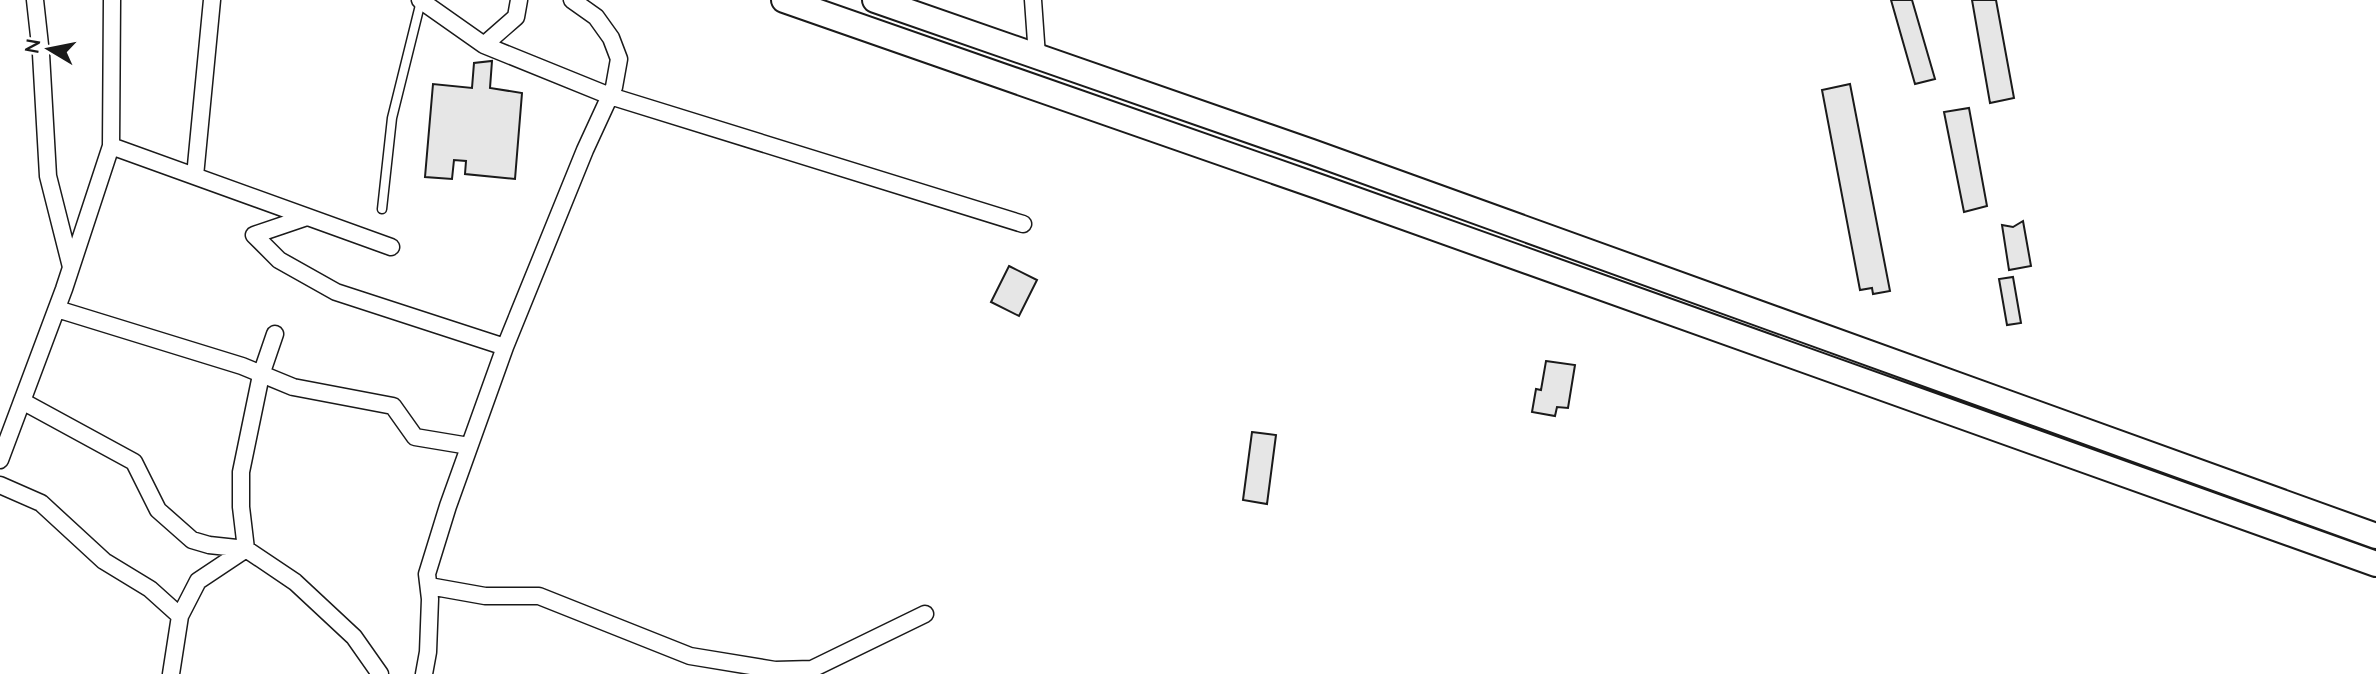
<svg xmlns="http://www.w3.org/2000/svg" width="2376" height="674" font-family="Lato,sans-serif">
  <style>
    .building { fill: #e6e6e6; stroke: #1a1a1a; stroke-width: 2 }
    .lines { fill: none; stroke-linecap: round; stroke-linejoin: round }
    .service-casing { stroke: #1a1a1a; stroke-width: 11 }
    .minor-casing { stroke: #1a1a1a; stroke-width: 19 }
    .trunk-casing { stroke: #1a1a1a; stroke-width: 28 }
    .service { stroke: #fff; stroke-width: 8 }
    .minor { stroke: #fff; stroke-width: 16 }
    .trunk { stroke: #fff; stroke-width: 24 }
  </style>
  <rect width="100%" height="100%" fill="#fff"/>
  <!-- building -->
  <path class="building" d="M 1891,0 L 1912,0 L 1935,79 L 1915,84 Z
    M 1972,0 L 1996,0 L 2014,98 L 1990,103 Z
    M 492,61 L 490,88 L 522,93 L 515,179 L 465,174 L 466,161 L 454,160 L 452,179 L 425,177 L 433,84 L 472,88 L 474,63 Z
    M 1850,84 L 1890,291 L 1873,294 L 1872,288 L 1860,290 L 1822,90 Z
    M 1969,108 L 1987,206 L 1964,212 L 1944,112 Z
    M 2023,221 L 2031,266 L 2009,270 L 2002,225 L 2013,227 Z
    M 1009,266 L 1037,280 L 1019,316 L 991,302 Z
    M 2013,277 L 2021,323 L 2007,325 L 1999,279 Z
    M 1546,361 L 1575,365 L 1568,408 L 1557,407 L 1555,416 L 1532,412 L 1536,389 L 1541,390 Z
    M 1252,432 L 1276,435 L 1267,504 L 1243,500 Z"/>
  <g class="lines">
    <defs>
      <path id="service" d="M 382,209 L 392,118 L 421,1"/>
      <path id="minor" d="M 35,0 L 41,54 L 48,176 L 71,267
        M 112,0 L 111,146 L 391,247
        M 420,0 L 484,45 L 516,17 L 519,0
        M 1033,0 L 1037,56
        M 484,45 L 610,96 L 1023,224
        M 195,176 L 212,0
        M 307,217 L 254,235 L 279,260 L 336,292 L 505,347
        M 57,309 L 242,366 L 293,387 L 393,406 L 415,437 L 469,446
        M 22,401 L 134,462 L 158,510 L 192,540 L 209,545 L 246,549 L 295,582 L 354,637 L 380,674
        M 0,460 L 64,289 L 111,146
        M 0,485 L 41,503 L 104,561 L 150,589 L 180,616
        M 429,586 L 485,596 L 539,596 L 690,656 L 775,670 L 812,669 L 925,614
        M 171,674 L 180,616 L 198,581 L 246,549 L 241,507 L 241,472 L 261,375 L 275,334
        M 424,674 L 428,652 L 430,599 L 427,574 L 448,506 L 505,347 L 585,150 L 614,87 L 619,59 L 611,38 L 596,17 L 572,0"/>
      <path id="trunk" d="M 784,0 L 1320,187 L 2376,564
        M 875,0 L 1312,152 L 2376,536"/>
    </defs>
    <!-- service casing -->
    <use href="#service" class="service-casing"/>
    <!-- minor casing -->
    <use href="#minor" class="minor-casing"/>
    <!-- trunk casing -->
    <use href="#trunk" class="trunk-casing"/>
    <!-- service -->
    <use href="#service" class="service"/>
    <!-- minor -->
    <use href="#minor" class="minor"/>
    <!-- trunk -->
    <use href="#trunk" class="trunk"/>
  </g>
  <!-- north arrow -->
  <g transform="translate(49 49) rotate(280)" stroke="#ffffff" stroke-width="5" paint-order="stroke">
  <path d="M0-5L12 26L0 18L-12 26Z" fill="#1a1a1a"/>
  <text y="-10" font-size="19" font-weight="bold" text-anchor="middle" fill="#1a1a1a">N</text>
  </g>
</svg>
